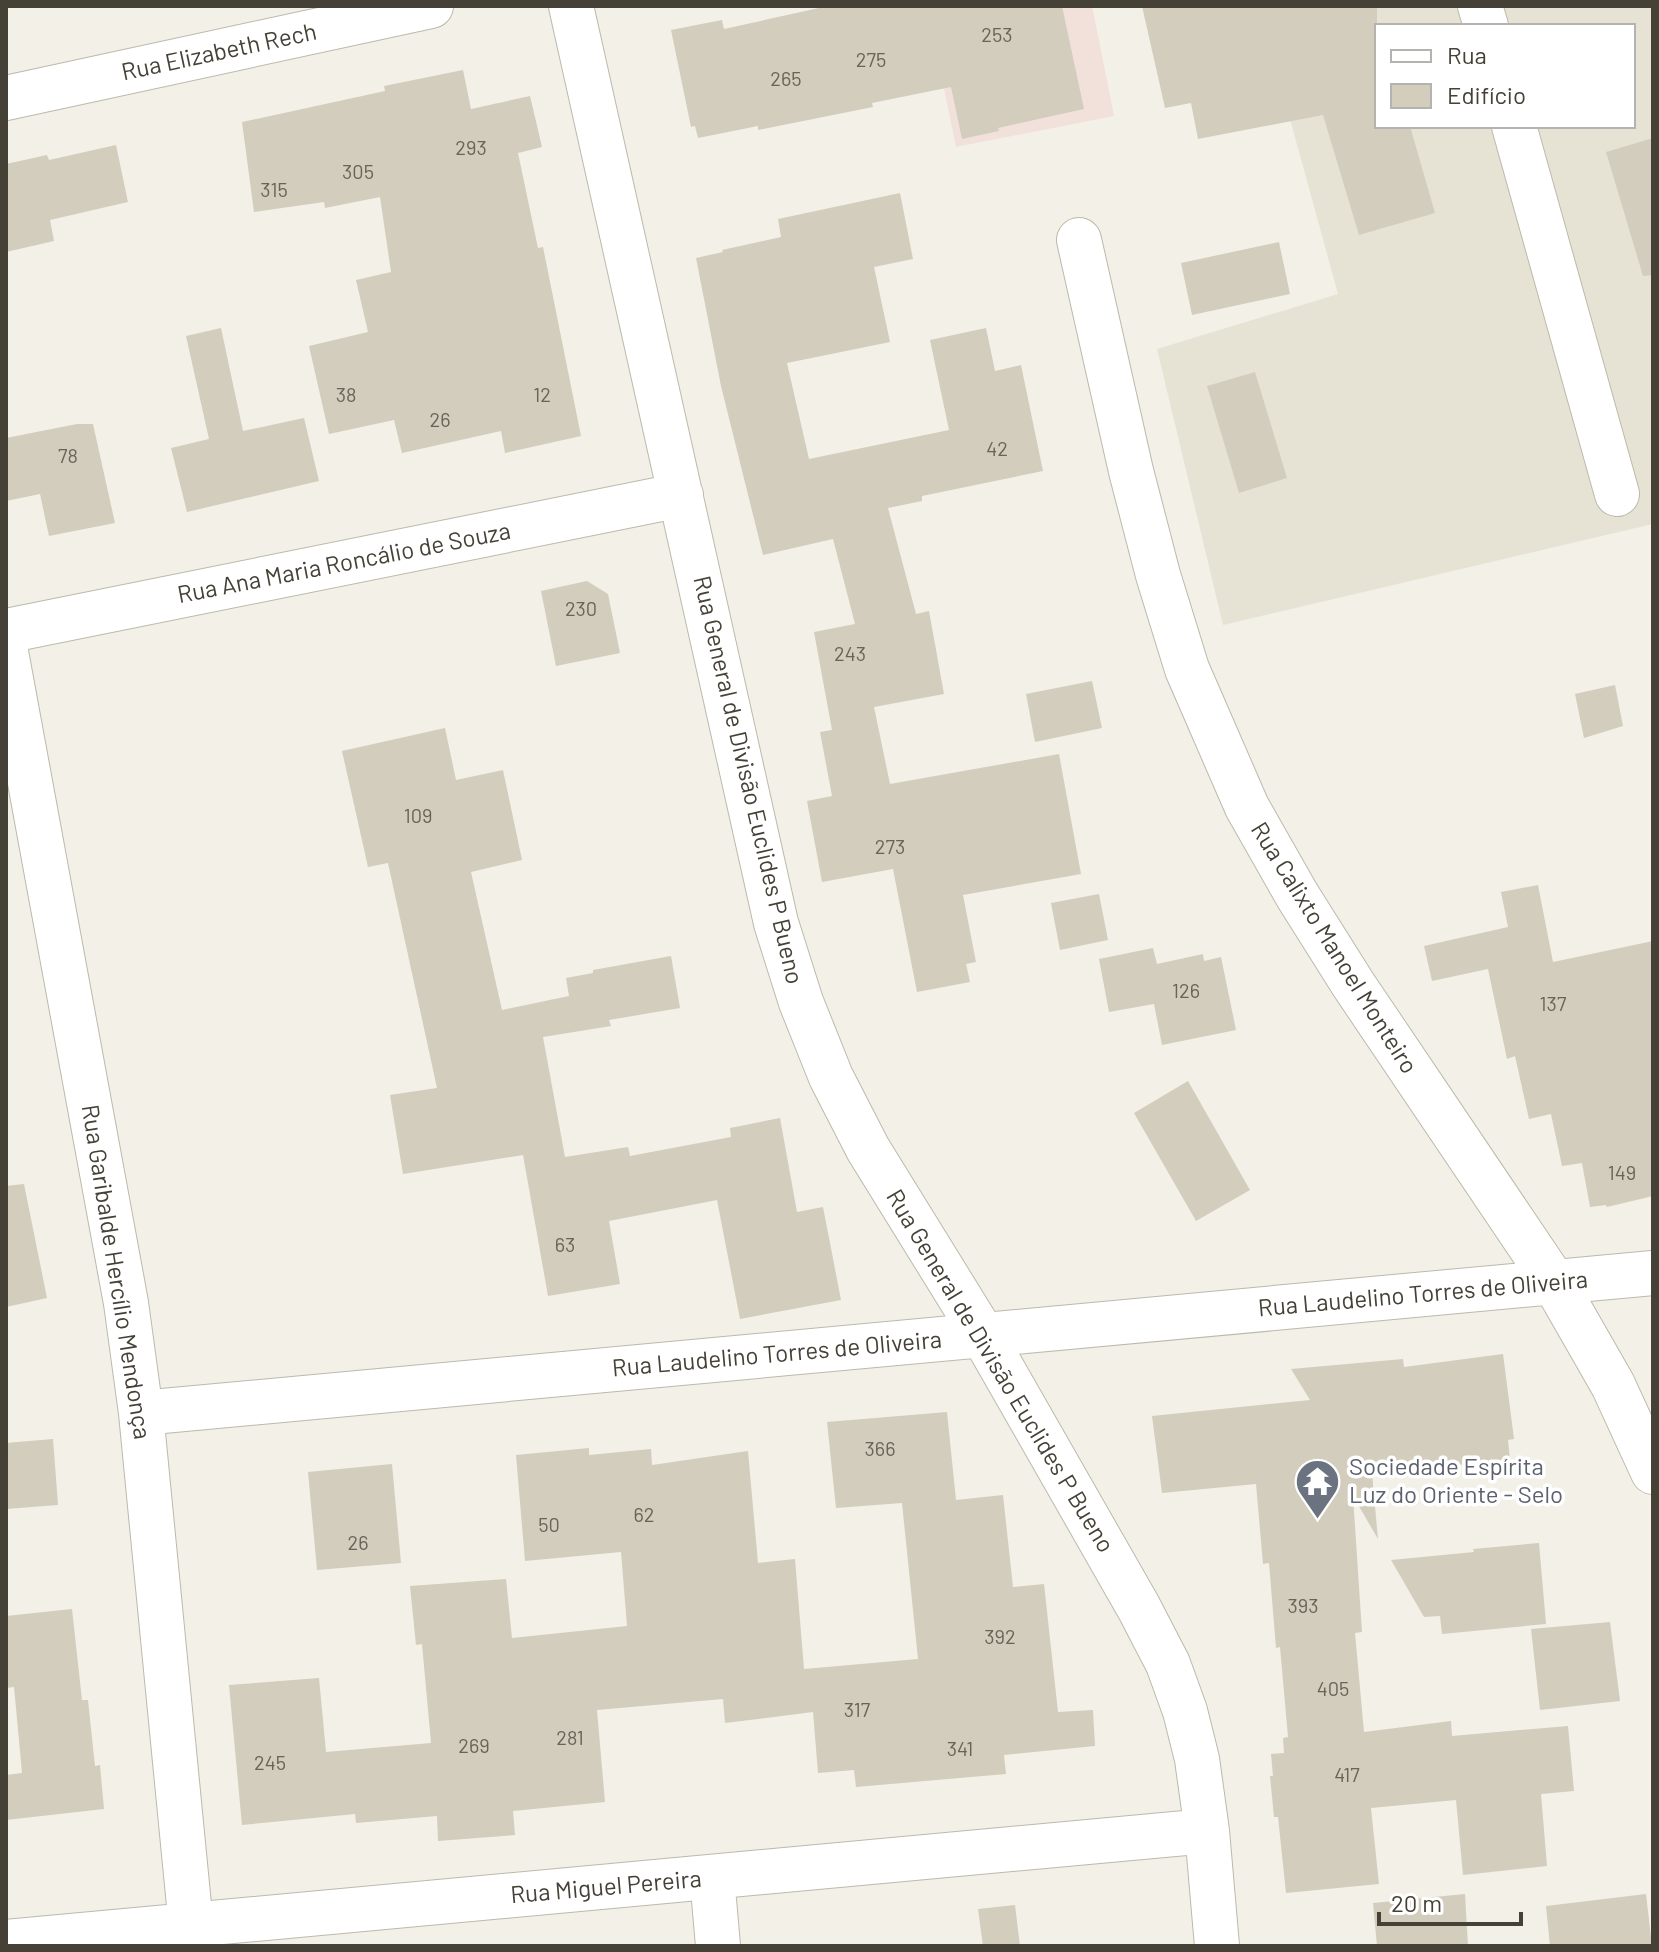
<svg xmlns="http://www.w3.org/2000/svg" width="1659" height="1952" font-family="Barlow,sans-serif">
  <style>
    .residential { fill: #e6e3d5; fill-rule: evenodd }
    .medical { fill: #f2e1db }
    .building { fill: #d3cdbd }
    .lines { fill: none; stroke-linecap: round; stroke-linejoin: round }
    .minor-casing { stroke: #bdb9aa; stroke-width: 46 }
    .minor { stroke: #fff; stroke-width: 44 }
    .labels { text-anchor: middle; stroke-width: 7; stroke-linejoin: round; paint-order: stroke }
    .number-label { font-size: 20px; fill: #686458 }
    .street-label { font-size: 24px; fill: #454136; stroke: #fff }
    .worship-label { font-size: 24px; fill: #5b616d; stroke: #fff; text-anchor: start }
  </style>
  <rect width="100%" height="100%" fill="#f2f0e7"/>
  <!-- residential -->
  <path class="residential" d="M 1259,6 L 1653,6 L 1653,524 L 1223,625 L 1157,349 L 1338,294 ZM 1377,26 L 1633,26 L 1633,126 L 1377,126 Z"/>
  <!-- medical -->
  <path class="medical" d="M 927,6 L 1092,6 L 1114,116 L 956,147 Z"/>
  <!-- building -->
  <path class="building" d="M 828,6 L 1062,6 L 1084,109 L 998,128 L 999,131 L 962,139 L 951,87 L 872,103 L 873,107 L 758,130 L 758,126 L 698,138 L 695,126 L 691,127 L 671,30 L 722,20 L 724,29 Z
    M 1142,6 L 1377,6 L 1377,126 L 1410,126 L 1435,213 L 1359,235 L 1323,115 L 1198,139 L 1191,103 L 1165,108 Z
    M 463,70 L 471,109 L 530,96 L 542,147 L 518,153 L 538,248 L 543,247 L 581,436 L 505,453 L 501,431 L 402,453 L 394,420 L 329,434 L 309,346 L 368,332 L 356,280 L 391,272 L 380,197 L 325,208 L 324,202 L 254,212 L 242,122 L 385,91 L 384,86 Z
    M 1653,138 L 1653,275 L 1643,276 L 1606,152 Z
    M 116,145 L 128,202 L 50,220 L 54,241 L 6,252 L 6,164 L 47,155 L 49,160 Z
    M 900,193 L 913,259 L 874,267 L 890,342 L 787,363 L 809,459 L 949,430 L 930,340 L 986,328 L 995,371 L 1021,365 L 1043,471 L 922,496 L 922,501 L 888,508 L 916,614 L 929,611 L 944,694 L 874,707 L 890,784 L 1059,754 L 1081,874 L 963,895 L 976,962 L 966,964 L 970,982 L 917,992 L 893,869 L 822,882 L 807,801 L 832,796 L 820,732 L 832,730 L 814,632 L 855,624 L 833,539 L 763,555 L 721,386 L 696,258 L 723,252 L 722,250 L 781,237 L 778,219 Z
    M 1279,242 L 1290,294 L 1192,315 L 1181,263 Z
    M 221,328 L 243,431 L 304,418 L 319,481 L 187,512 L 171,448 L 209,439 L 186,336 Z
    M 1255,372 L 1287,478 L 1239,493 L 1207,386 Z
    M 77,424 L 93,424 L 115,523 L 49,536 L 40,494 L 6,501 L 6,438 Z
    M 587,581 L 608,594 L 620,653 L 556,666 L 541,591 Z
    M 1092,681 L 1102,728 L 1035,742 L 1026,694 Z
    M 1615,685 L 1623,726 L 1584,738 L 1575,694 Z
    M 445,728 L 456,780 L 503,770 L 522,860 L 471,872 L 502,1010 L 569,996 L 566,978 L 593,973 L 593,970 L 671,956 L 680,1008 L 609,1020 L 611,1026 L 543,1037 L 565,1157 L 628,1147 L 630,1156 L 731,1137 L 730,1128 L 780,1118 L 797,1212 L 823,1207 L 841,1300 L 740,1319 L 717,1200 L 609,1221 L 620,1284 L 548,1296 L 523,1155 L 403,1174 L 390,1095 L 437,1088 L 388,863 L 368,867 L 342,751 Z
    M 1538,885 L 1553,962 L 1653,941 L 1653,1196 L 1607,1207 L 1606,1205 L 1590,1207 L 1582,1163 L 1562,1166 L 1551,1114 L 1529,1119 L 1515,1056 L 1507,1059 L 1488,969 L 1432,981 L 1424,946 L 1508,927 L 1501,892 Z
    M 1099,894 L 1108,940 L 1060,950 L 1051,903 Z
    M 1153,948 L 1157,964 L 1203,954 L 1204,961 L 1221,957 L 1236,1030 L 1162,1045 L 1154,1004 L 1109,1012 L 1099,959 Z
    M 1188,1081 L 1250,1190 L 1196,1221 L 1134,1113 Z
    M 24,1184 L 47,1298 L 6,1307 L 6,1186 Z
    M 1503,1354 L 1514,1439 L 1508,1440 L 1510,1460 L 1372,1473 L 1378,1539 L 1353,1496 L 1362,1632 L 1355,1633 L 1364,1732 L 1451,1721 L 1452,1736 L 1568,1726 L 1574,1791 L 1541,1794 L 1547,1866 L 1463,1875 L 1456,1800 L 1371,1808 L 1379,1884 L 1286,1893 L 1278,1817 L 1274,1817 L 1270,1776 L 1273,1776 L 1271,1754 L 1284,1753 L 1283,1738 L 1288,1737 L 1280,1647 L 1276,1648 L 1269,1563 L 1263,1564 L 1256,1484 L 1162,1493 L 1152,1416 L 1310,1400 L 1291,1369 L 1403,1359 L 1404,1367 Z
    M 947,1412 L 956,1500 L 1003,1495 L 1013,1587 L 1044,1584 L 1058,1712 L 1093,1710 L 1095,1746 L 1004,1755 L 1006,1774 L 856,1787 L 854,1770 L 818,1773 L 813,1712 L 725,1723 L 723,1699 L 597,1710 L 605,1802 L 513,1811 L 515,1835 L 438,1841 L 437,1816 L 356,1823 L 355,1814 L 242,1825 L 229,1685 L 319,1678 L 326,1752 L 431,1743 L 422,1644 L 416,1645 L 410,1586 L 506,1579 L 512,1638 L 627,1626 L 621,1552 L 525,1561 L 516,1455 L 589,1448 L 589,1455 L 651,1449 L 652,1465 L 748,1451 L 758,1563 L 795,1559 L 804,1669 L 918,1659 L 902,1503 L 836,1508 L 827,1422 Z
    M 53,1439 L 58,1505 L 6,1509 L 6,1443 Z
    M 392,1464 L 401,1563 L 317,1570 L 308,1472 Z
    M 1539,1543 L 1546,1624 L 1442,1634 L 1440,1616 L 1424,1617 L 1391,1560 L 1474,1552 L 1473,1549 Z
    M 72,1609 L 82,1700 L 88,1700 L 95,1766 L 100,1765 L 104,1809 L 6,1820 L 6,1775 L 22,1773 L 14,1687 L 6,1688 L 6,1616 Z
    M 1610,1622 L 1620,1701 L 1540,1710 L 1531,1629 Z
    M 1465,1894 L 1468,1946 L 1377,1946 L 1373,1903 Z
    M 1646,1894 L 1652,1946 L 1550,1946 L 1546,1906 Z
    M 1015,1905 L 1020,1946 L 983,1946 L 978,1909 Z"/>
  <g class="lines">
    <defs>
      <path id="minor" d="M 571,6 L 776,923 L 801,1002 L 831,1077 L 868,1149 L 983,1335 L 1139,1608 L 1168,1664 L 1185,1711 L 1197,1759 L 1207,1831 L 1217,1946
        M 1480,6 L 1486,26
        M 6,98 L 431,6
        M 1514,126 L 1617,494
        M 1079,240 L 1131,471 L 1158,575 L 1187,669 L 1247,807 L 1297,895 L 1353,984 L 1554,1282 L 1613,1385 L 1653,1472
        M 6,631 L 681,495
        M 6,652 L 126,1303 L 141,1413 L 193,1946
        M 141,1413 L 1653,1273
        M 712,1877 L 718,1946
        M 6,1942 L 1207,1831"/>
    </defs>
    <!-- minor casing -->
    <use href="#minor" class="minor-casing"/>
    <!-- minor -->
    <use href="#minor" class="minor"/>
  </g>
  <!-- icons -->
  <defs>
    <symbol id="temple-pin" viewBox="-11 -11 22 30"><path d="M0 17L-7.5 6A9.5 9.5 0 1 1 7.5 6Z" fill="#6b7280" stroke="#fff"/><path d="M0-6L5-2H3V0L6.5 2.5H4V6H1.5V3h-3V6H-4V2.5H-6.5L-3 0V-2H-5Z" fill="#fff"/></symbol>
  </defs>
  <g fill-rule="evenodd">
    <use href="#temple-pin" x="1292" y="1456" width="51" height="69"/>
  </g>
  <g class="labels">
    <!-- number labels -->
    <g class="number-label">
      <text x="997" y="42">253</text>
      <text x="871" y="67">275</text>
      <text x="786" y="86">265</text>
      <text x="471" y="155">293</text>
      <text x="358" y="179">305</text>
      <text x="274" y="197">315</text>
      <text x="346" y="402">38</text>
      <text x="542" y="402">12</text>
      <text x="440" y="427">26</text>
      <text x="997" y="456">42</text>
      <text x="68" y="463">78</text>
      <text x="581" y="616">230</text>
      <text x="850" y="661">243</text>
      <text x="418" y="823">109</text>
      <text x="890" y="854">273</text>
      <text x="1186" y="998">126</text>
      <text x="1553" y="1011">137</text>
      <text x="1622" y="1180">149</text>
      <text x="565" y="1252">63</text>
      <text x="880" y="1456">366</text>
      <text x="644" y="1522">62</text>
      <text x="549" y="1532">50</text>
      <text x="358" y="1550">26</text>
      <text x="1303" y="1613">393</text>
      <text x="1000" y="1644">392</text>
      <text x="1333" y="1696">405</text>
      <text x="857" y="1717">317</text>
      <text x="570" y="1745">281</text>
      <text x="474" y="1753">269</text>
      <text x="960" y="1756">341</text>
      <text x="270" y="1770">245</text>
      <text x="1347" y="1782">417</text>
    </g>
    <!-- street labels -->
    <g class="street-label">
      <text transform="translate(219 52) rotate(-12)" y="8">Rua Elizabeth Rech</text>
      <text transform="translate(344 563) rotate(-11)" y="8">Rua Ana Maria Roncálio de Souza</text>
      <text transform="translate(748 780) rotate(77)" y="8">Rua General de Divisão Euclides P Bueno</text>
      <text transform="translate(1334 948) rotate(58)" y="8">Rua Calixto Manoel Monteiro</text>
      <text transform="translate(116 1272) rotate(81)" y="8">Rua Garibalde Hercílio Mendonça</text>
      <text transform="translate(1423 1294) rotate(-5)" y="8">Rua Laudelino Torres de Oliveira</text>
      <text transform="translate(777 1354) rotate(-5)" y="8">Rua Laudelino Torres de Oliveira</text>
      <text transform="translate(1000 1371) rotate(59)" y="8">Rua General de Divisão Euclides P Bueno</text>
      <text transform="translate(606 1887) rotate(-5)" y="8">Rua Miguel Pereira</text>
    </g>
    <!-- worship labels -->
    <g class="worship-label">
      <text x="1349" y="1475">Sociedade Espírita<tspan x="1349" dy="28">Luz do Oriente - Selo</tspan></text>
    </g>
  </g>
  <!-- border -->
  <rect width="1659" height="1952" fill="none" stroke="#454136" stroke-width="16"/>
  <!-- legend -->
  <rect x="1375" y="24" width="260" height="104" fill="#ffffff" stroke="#b5b3af" stroke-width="2"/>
  <rect x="1391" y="50" width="40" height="12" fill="#ffffff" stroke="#b5b3af" stroke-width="2"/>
  <text x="1447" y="64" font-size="24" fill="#454136">Rua</text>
  <rect x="1391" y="84" width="40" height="24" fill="#d3cdbd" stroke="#b5b3af" stroke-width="2"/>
  <text x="1447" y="104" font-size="24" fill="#454136">Edifício</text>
  <!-- scale -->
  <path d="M1379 1912v12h142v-12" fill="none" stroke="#454136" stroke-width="4"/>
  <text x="1391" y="1912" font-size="24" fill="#454136" stroke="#ffffff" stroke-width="6" paint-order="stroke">20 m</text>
</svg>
